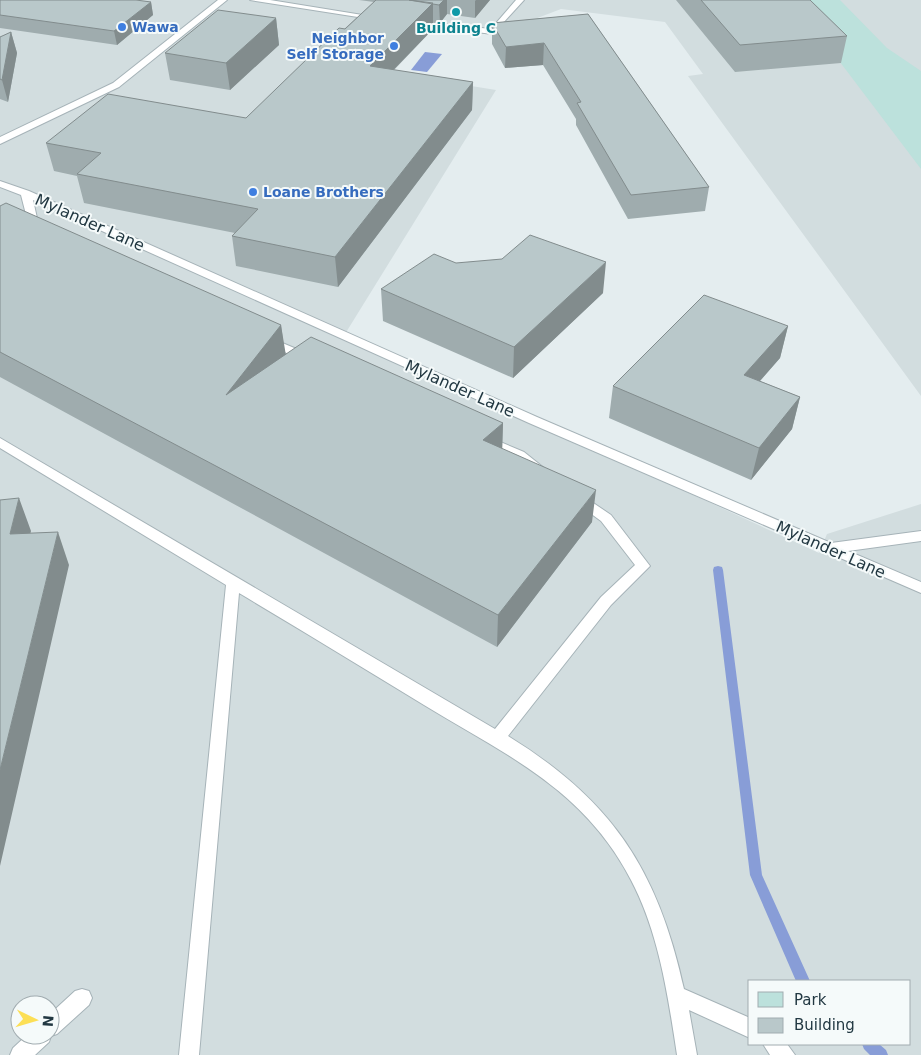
<svg xmlns="http://www.w3.org/2000/svg" width="921" height="1055" font-family="'DejaVu Sans',sans-serif">
  <style>
    .built { fill: #d2dddf; fill-rule: evenodd }
    .green { fill: #bce1dc }
    .water { fill: #889dd7 }
    .lines { fill: none; stroke-linecap: round; stroke-linejoin: round }
    .stream { fill: #889dd7; fill-rule: evenodd }
    .service-casing { stroke: #a6b3b8; stroke-width: 2 }
    .service { fill: #fff; fill-rule: evenodd }
    .wall { fill: #9facae }
    .shaded-wall { fill: #828c8d }
    .building { fill: #b9c8ca; stroke: #828c8d }
    .culture-dot { fill: #0f9aa8; stroke: #f5fafa; stroke-width: 2 }
    .shop-dot { fill: #3f7fe0; stroke: #f5fafa; stroke-width: 2 }
    .labels { text-anchor: middle; stroke-width: 4; stroke-linejoin: round; paint-order: stroke }
    .far-shop-label { font-size: 14px; font-weight: bold; fill: #366cbe; stroke: #f5fafa; text-anchor: start }
    .far-culture-label { font-size: 14px; font-weight: bold; fill: #0d838f; stroke: #f5fafa }
    .street-label { font-size: 16px; fill: #223842; stroke: #f5fafa }
  </style>
  <rect width="100%" height="100%" fill="#e4edef"/>
  <!-- built -->
  <path class="built" d="M 0,0 L 921,0 L 921,396 L 688,76 L 703,74 L 665,22 L 561,9 L 501,32 L 368,13 L 317,61 L 496,90 L 345,334 L 819,553 L 827,534 L 921,504 L 921,1055 L 0,1055 ZM 750,981 L 910,981 L 910,1044 L 750,1044 ZM 20,1005 L 50,1005 L 50,1035 L 20,1035 Z"/>
  <!-- green -->
  <path class="green" d="M 793,0 L 840,0 L 887,48 L 921,71 L 921,169 Z"/>
  <!-- water -->
  <path class="water" d="M 425,52 L 442,54 L 427,72 L 411,70 Z"/>
  <g class="lines">
    <!-- stream -->
    <path class="stream" d="M 718,566 L 722,567 L 723,570 L 762,875 L 810,981 L 796,981 L 750,875 L 713,570 L 714,567 Z
      M 862,1044 L 879,1044 L 886,1050 L 888,1055 L 870,1055 L 864,1049 Z"/>
    <defs>
      <path id="service" d="M 218,0 L 227,0 L 119,87 L 0,144 L 0,137 L 113,83 Z
        M 250,0 L 270,0 L 381,18 L 377,20 Z
        M 516,0 L 524,0 L 493,34 L 415,25 L 411,23 L 415,21 L 491,29 Z
        M 0,181 L 29,191 L 537,417 L 831,543 L 921,531 L 921,541 L 848,551 L 921,582 L 921,593 L 529,423 L 33,200 L 40,232 L 39,234 L 31,234 L 21,195 L 0,187 Z
        M 268,337 L 311,355 L 313,358 L 311,361 L 303,361 L 264,342 L 262,340 Z
        M 486,436 L 524,452 L 544,468 L 542,471 L 532,471 L 514,458 L 481,443 L 480,440 L 481,437 Z
        M 0,438 L 495,729 L 601,597 L 635,565 L 601,521 L 571,499 L 578,494 L 583,496 L 611,515 L 650,566 L 611,605 L 508,736 C 612,800 658,870 684,989 L 750,1018 L 750,1038 L 689,1010 L 697,1055 L 677,1055 C 668,996 659,933 631,880 C 584,789 506,755 424,705 C 362,667 301,630 239,593 L 199,1055 L 179,1055 L 226,585 L 0,448 Z
        M 82,989 L 89,991 L 92,998 L 89,1005 L 57,1034 L 51,1036 L 49,1042 L 35,1055 L 10,1055 L 13,1048 L 27,1035 L 50,1035 L 50,1014 L 75,991 Z
        M 763,1044 L 787,1044 L 795,1055 L 770,1055 Z"/>
    </defs>
    <!-- service casing -->
    <use href="#service" class="service-casing"/>
    <!-- service -->
    <use href="#service" class="service"/>
  </g>
  <!-- wall -->
  <path class="wall" d="M 0,0 L 151,2 L 153,15 L 117,45 L 0,28 Z
    M 359,0 L 490,0 L 475,18 L 447,14 L 440,23 L 433,22 L 433,29 L 394,70 L 473,82 L 472,110 L 338,287 L 236,266 L 232,236 L 235,233 L 84,203 L 77,176 L 54,171 L 46,143 L 246,118 L 374,2 Z
    M 676,0 L 810,0 L 847,36 L 841,63 L 735,72 Z
    M 588,14 L 709,187 L 705,211 L 628,219 L 576,125 L 576,119 L 543,65 L 505,68 L 492,44 L 492,23 Z
    M 276,18 L 279,45 L 230,90 L 170,80 L 165,53 Z
    M 11,32 L 17,53 L 8,102 L 0,99 L 0,37 Z
    M 0,206 L 281,325 L 285,355 L 503,423 L 502,449 L 592,522 L 497,647 L 0,377 Z
    M 456,263 L 603,293 L 513,378 L 383,321 L 381,289 Z
    M 788,326 L 780,358 L 760,381 L 800,397 L 792,429 L 751,480 L 609,418 L 613,386 Z"/>
  <!-- shaded-wall -->
  <path class="shaded-wall" d="M 444,0 L 447,0 L 447,14 L 440,23 L 439,5 Z
    M 476,0 L 490,0 L 475,18 L 475,1 Z
    M 151,2 L 153,15 L 117,45 L 114,31 Z
    M 433,3 L 433,29 L 371,93 L 370,66 Z
    M 276,18 L 279,45 L 230,90 L 226,63 Z
    M 11,32 L 17,53 L 8,102 L 2,80 Z
    M 544,43 L 543,65 L 505,68 L 506,47 Z
    M 473,82 L 472,110 L 338,287 L 335,257 Z
    M 606,262 L 603,293 L 513,378 L 514,347 Z
    M 281,325 L 286,356 L 226,395 Z
    M 788,326 L 780,358 L 737,407 L 744,375 Z
    M 800,397 L 792,429 L 751,480 L 759,448 Z
    M 503,423 L 502,455 L 483,440 Z
    M 596,490 L 592,522 L 497,647 L 498,615 Z
    M 19,498 L 31,531 L 22,566 L 10,534 Z
    M 58,532 L 69,565 L 0,866 L 0,770 Z"/>
  <!-- building -->
  <path class="building" d="M 0,0 L 136,0 L 151,2 L 114,31 L 0,15 Z
    M 376,0 L 409,0 L 433,3 L 370,66 L 473,82 L 335,257 L 232,236 L 258,209 L 77,174 L 101,153 L 46,143 L 108,94 L 246,118 L 339,28 L 345,29 Z
    M 409,0 L 444,0 L 439,5 Z
    M 701,0 L 810,0 L 847,36 L 740,45 Z
    M 218,10 L 276,18 L 226,63 L 165,53 Z
    M 588,14 L 709,187 L 631,195 L 577,103 L 581,102 L 544,43 L 506,47 L 492,23 Z
    M 11,32 L 2,80 L 0,79 L 0,37 Z
    M 6,203 L 281,325 L 226,395 L 311,337 L 503,423 L 483,440 L 596,490 L 498,615 L 0,352 L 0,206 Z
    M 530,235 L 606,262 L 514,347 L 381,289 L 434,254 L 456,263 L 502,259 Z
    M 704,295 L 788,326 L 744,375 L 800,397 L 759,448 L 613,386 Z
    M 19,498 L 10,534 L 58,532 L 0,770 L 0,500 Z"/>
  <!-- markers -->
  <circle class="culture-dot" cx="456" cy="12" r="5"/>
  <g class="shop-dot">
    <circle cx="122" cy="27" r="5"/>
    <circle cx="394" cy="46" r="5"/>
    <circle cx="253" cy="192" r="5"/>
  </g>
  <g class="labels">
    <!-- far-shop labels -->
    <g class="far-shop-label">
      <text x="132" y="32">Wawa</text>
      <text x="384" y="43" text-anchor="end">Neighbor<tspan x="384" dy="16">Self Storage</tspan></text>
      <text x="263" y="197">Loane Brothers</text>
    </g>
    <!-- far-culture labels -->
    <g class="far-culture-label">
      <text x="456" y="33">Building C</text>
    </g>
    <!-- street labels -->
    <g class="street-label">
      <text transform="translate(90 222) rotate(24)" y="6">Mylander Lane</text>
      <text transform="translate(460 388) rotate(24)" y="6">Mylander Lane</text>
      <text transform="translate(831 549) rotate(24)" y="6">Mylander Lane</text>
    </g>
  </g>
  <!-- legend -->
  <rect x="748" y="980" width="162" height="65" fill="#f5fafa" stroke="#a1acb0"/>
  <rect x="758" y="992" width="25" height="15" fill="#bce1dc" stroke="#a1acb0"/>
  <text x="794" y="1005" font-size="15" fill="#223842">Park</text>
  <rect x="758" y="1018" width="25" height="15" fill="#b9c8ca" stroke="#a1acb0"/>
  <text x="794" y="1030" font-size="15" fill="#223842">Building</text>
  <!-- north arrow -->
  <g transform="translate(35 1020) rotate(95)"><circle r="24" fill="#f5fafa" stroke="#a1acb0"/>
  <path d="M0-4L9 19L0 12L-9 19Z" fill="#fcdf55"/>
  <text y="-8" font-size="14" font-weight="bold" text-anchor="middle" fill="#223842">N</text>
  </g>
</svg>
